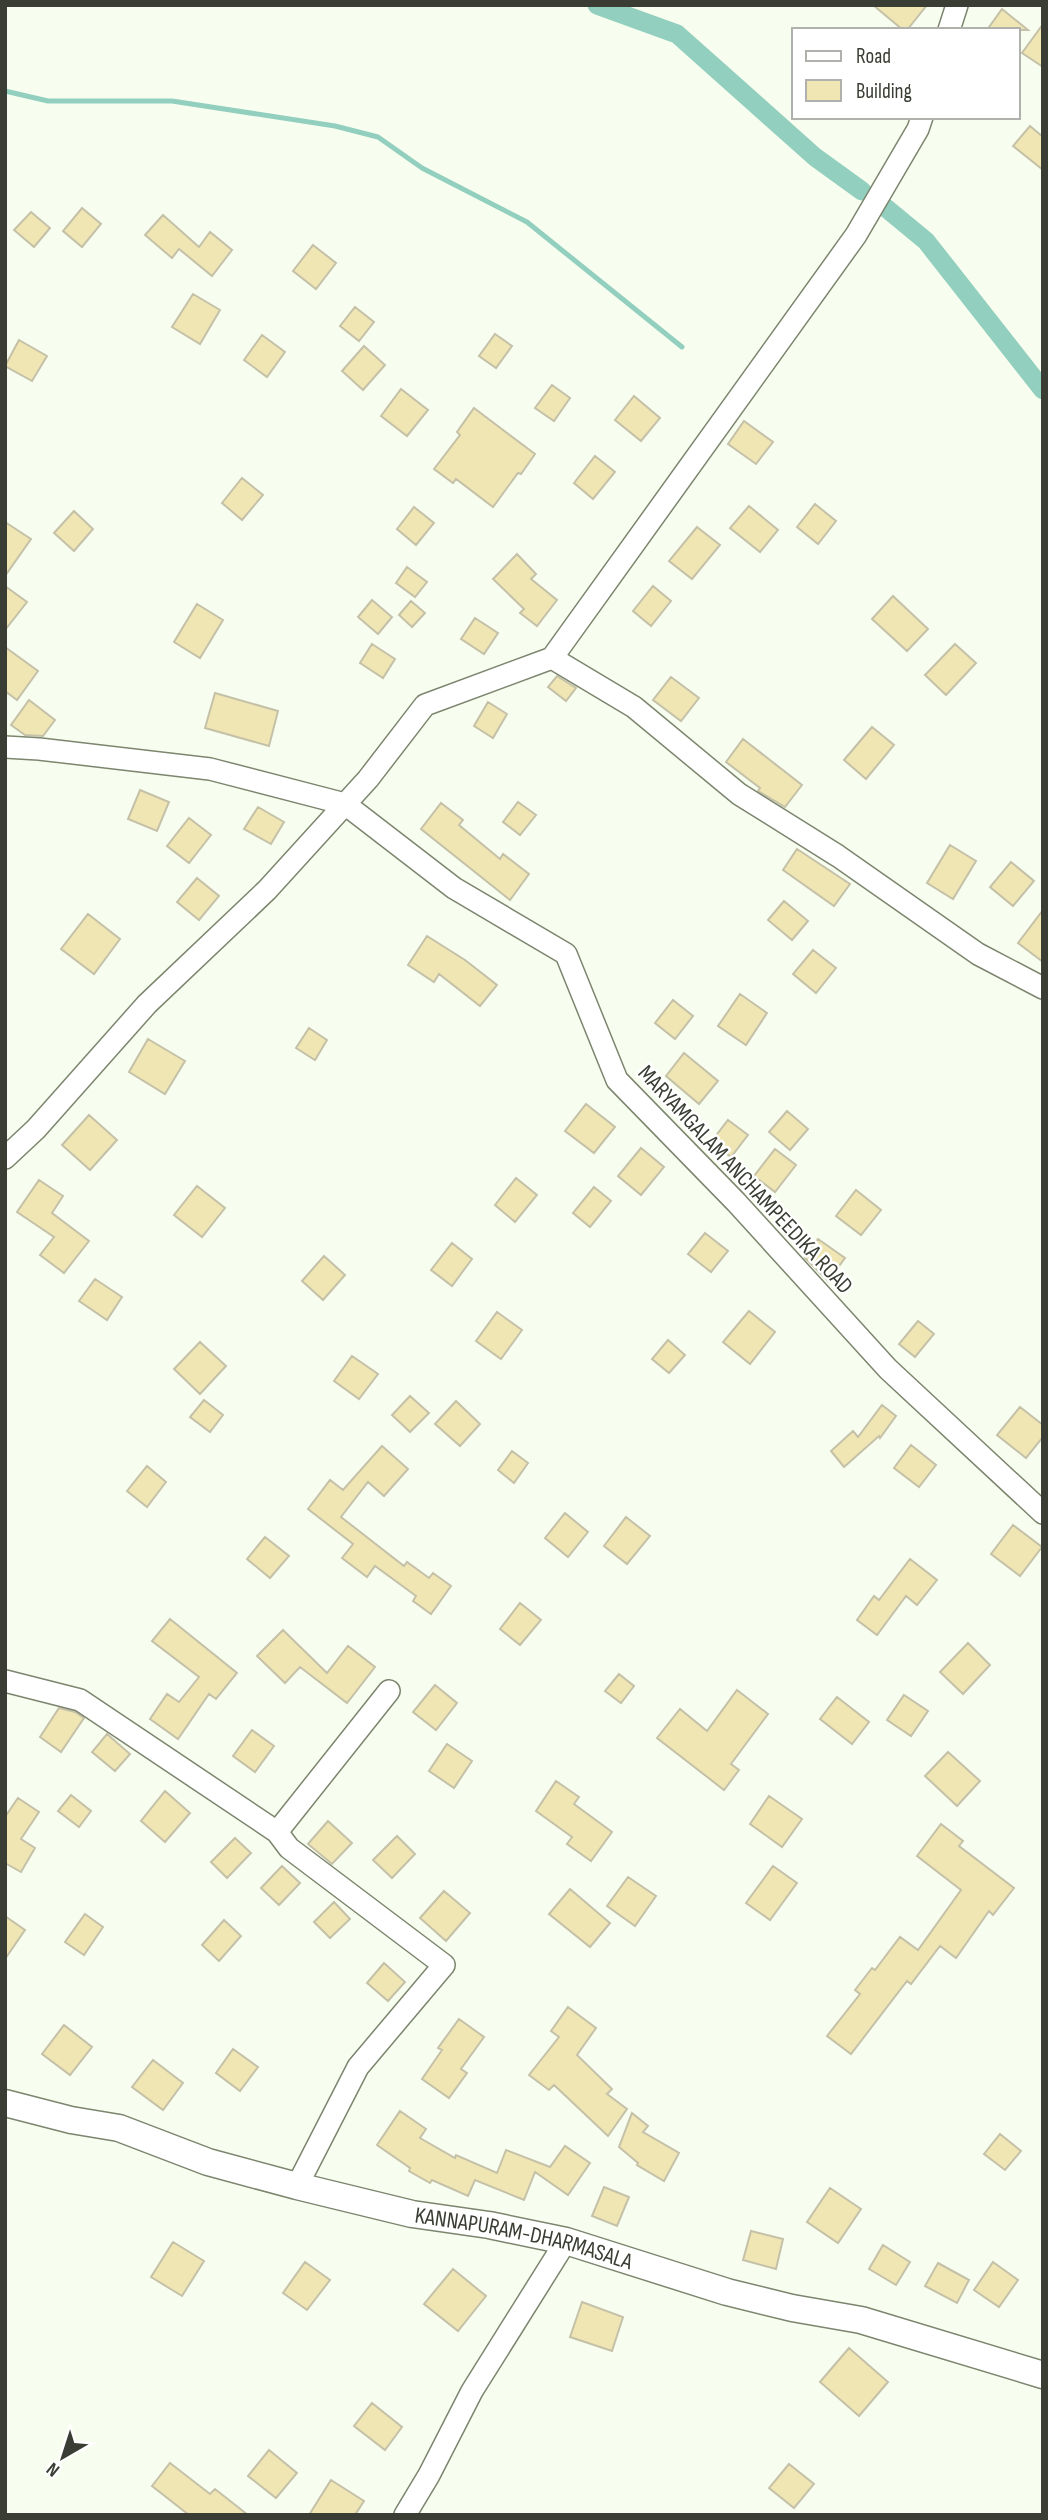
<svg xmlns="http://www.w3.org/2000/svg" width="1048" height="2520" font-family="'Sofia Sans Condensed',sans-serif">
  <style>
    .lines { fill: none; stroke-linecap: round; stroke-linejoin: round }
    .stream { stroke: #92cfbe; stroke-width: 5 }
    .canal { stroke: #92cfbe; stroke-width: 19 }
    .building { fill: #efe6b4; stroke: #c5c1a8; stroke-width: 2 }
    .minor-casing { stroke: #7c856e; stroke-width: 24 }
    .major-casing { stroke: #7c856e; stroke-width: 29 }
    .minor { stroke: #fff; stroke-width: 21 }
    .major { stroke: #fff; stroke-width: 26 }
    .labels { text-anchor: middle; stroke-width: 5; stroke-linejoin: round; paint-order: stroke }
    .street-label { font-size: 23px; fill: #393d33; stroke: #fff }
  </style>
  <rect width="100%" height="100%" fill="#f8feef"/>
  <g class="lines">
    <!-- stream -->
    <path class="stream" d="M 5,91 L 48,101 L 172,101 L 335,126 L 378,137 L 422,168 L 527,222 L 682,347"/>
    <!-- canal -->
    <path class="canal" d="M 597,5 L 677,34 L 815,157 L 862,191
      M 886,208 L 926,241 L 1043,390"/>
  </g>
  <!-- building -->
  <path class="building" d="M 873,5 L 927,5 L 907,30 L 903,30 Z
    M 1002,9 L 1028,30 L 987,30 Z
    M 1043,24 L 1043,67 L 1022,53 Z
    M 1030,126 L 1043,137 L 1043,170 L 1013,146 Z
    M 82,208 L 101,224 L 82,247 L 63,231 Z
    M 31,212 L 50,228 L 34,247 L 14,230 Z
    M 163,215 L 199,247 L 210,232 L 232,250 L 212,276 L 179,249 L 172,258 L 145,235 Z
    M 313,245 L 336,263 L 316,289 L 293,271 Z
    M 193,294 L 220,310 L 200,344 L 172,327 Z
    M 355,307 L 374,322 L 359,341 L 340,326 Z
    M 495,334 L 512,346 L 496,368 L 479,356 Z
    M 262,335 L 285,352 L 267,377 L 244,360 Z
    M 19,340 L 47,356 L 32,381 L 5,366 Z
    M 364,346 L 385,365 L 363,390 L 342,371 Z
    M 552,385 L 570,398 L 554,421 L 535,408 Z
    M 401,389 L 428,410 L 407,436 L 381,416 Z
    M 634,396 L 660,418 L 641,441 L 615,420 Z
    M 474,408 L 535,454 L 521,474 L 518,473 L 493,507 L 456,479 L 453,483 L 434,469 L 460,435 L 457,432 Z
    M 744,421 L 773,442 L 756,464 L 728,444 Z
    M 595,456 L 615,472 L 593,499 L 574,483 Z
    M 242,478 L 263,495 L 242,520 L 222,503 Z
    M 815,504 L 836,521 L 818,544 L 797,527 Z
    M 749,506 L 778,530 L 760,552 L 730,528 Z
    M 414,507 L 434,523 L 416,545 L 397,529 Z
    M 74,511 L 93,529 L 74,551 L 54,533 Z
    M 5,522 L 31,539 L 5,576 Z
    M 697,527 L 720,545 L 692,579 L 669,561 Z
    M 517,554 L 536,574 L 531,579 L 557,600 L 537,626 L 520,613 L 524,609 L 493,579 Z
    M 407,567 L 427,582 L 415,597 L 396,583 Z
    M 5,586 L 27,602 L 5,630 Z
    M 653,586 L 671,601 L 651,626 L 633,611 Z
    M 893,596 L 928,629 L 907,651 L 872,619 Z
    M 372,600 L 392,617 L 378,634 L 358,617 Z
    M 411,601 L 425,613 L 412,627 L 399,615 Z
    M 197,604 L 223,620 L 200,658 L 174,642 Z
    M 475,618 L 498,633 L 484,654 L 461,639 Z
    M 372,644 L 395,659 L 383,678 L 360,663 Z
    M 955,644 L 976,663 L 946,695 L 925,675 Z
    M 5,647 L 38,671 L 17,700 L 5,691 Z
    M 557,676 L 576,688 L 566,701 L 548,687 Z
    M 671,677 L 699,698 L 681,721 L 653,700 Z
    M 215,693 L 278,711 L 269,746 L 205,728 Z
    M 29,700 L 55,720 L 43,736 L 25,735 L 11,725 Z
    M 488,702 L 507,714 L 493,738 L 474,726 Z
    M 872,727 L 894,745 L 866,779 L 844,760 Z
    M 743,739 L 802,785 L 785,807 L 758,791 L 760,788 L 726,762 Z
    M 140,790 L 169,802 L 157,831 L 128,819 Z
    M 518,802 L 536,815 L 520,835 L 503,822 Z
    M 441,803 L 463,820 L 459,825 L 500,859 L 503,854 L 529,874 L 510,900 L 421,829 Z
    M 258,807 L 284,822 L 271,844 L 244,829 Z
    M 189,818 L 211,835 L 189,863 L 167,846 Z
    M 950,845 L 976,861 L 953,899 L 927,883 Z
    M 797,849 L 850,884 L 834,906 L 783,870 Z
    M 1011,862 L 1034,881 L 1013,906 L 990,887 Z
    M 197,878 L 219,896 L 199,920 L 177,902 Z
    M 784,901 L 808,921 L 792,940 L 768,920 Z
    M 1043,910 L 1043,962 L 1018,943 Z
    M 88,914 L 120,939 L 94,974 L 61,949 Z
    M 427,936 L 465,960 L 497,985 L 480,1006 L 439,974 L 434,982 L 408,965 Z
    M 813,950 L 836,968 L 816,993 L 793,974 Z
    M 740,994 L 767,1013 L 746,1045 L 718,1026 Z
    M 673,1000 L 693,1016 L 675,1039 L 655,1023 Z
    M 309,1028 L 327,1040 L 315,1060 L 296,1048 Z
    M 148,1039 L 185,1061 L 165,1094 L 129,1072 Z
    M 684,1053 L 718,1081 L 699,1104 L 666,1076 Z
    M 586,1104 L 615,1127 L 594,1153 L 565,1131 Z
    M 787,1111 L 808,1129 L 790,1150 L 769,1132 Z
    M 89,1115 L 117,1140 L 90,1170 L 62,1145 Z
    M 728,1120 L 748,1135 L 731,1157 L 711,1142 Z
    M 641,1148 L 664,1167 L 641,1195 L 618,1176 Z
    M 775,1149 L 796,1165 L 775,1192 L 754,1176 Z
    M 516,1178 L 537,1195 L 515,1222 L 495,1205 Z
    M 39,1180 L 63,1196 L 52,1213 L 89,1241 L 64,1273 L 40,1255 L 54,1237 L 17,1212 Z
    M 197,1186 L 225,1208 L 202,1237 L 174,1215 Z
    M 594,1187 L 611,1201 L 590,1227 L 573,1213 Z
    M 856,1190 L 881,1210 L 861,1235 L 836,1216 Z
    M 705,1233 L 728,1251 L 711,1272 L 688,1254 Z
    M 818,1239 L 845,1258 L 828,1281 L 805,1258 Z
    M 452,1243 L 472,1259 L 452,1286 L 431,1270 Z
    M 324,1256 L 345,1275 L 323,1300 L 302,1281 Z
    M 95,1279 L 122,1297 L 107,1320 L 79,1301 Z
    M 749,1311 L 775,1332 L 750,1364 L 723,1342 Z
    M 497,1312 L 522,1330 L 501,1359 L 476,1341 Z
    M 918,1321 L 934,1334 L 915,1357 L 899,1344 Z
    M 668,1340 L 685,1355 L 669,1373 L 652,1359 Z
    M 200,1342 L 226,1366 L 200,1394 L 174,1369 Z
    M 352,1356 L 378,1374 L 359,1399 L 334,1381 Z
    M 410,1396 L 429,1413 L 410,1432 L 392,1415 Z
    M 204,1400 L 223,1415 L 210,1432 L 190,1417 Z
    M 456,1401 L 480,1424 L 460,1446 L 435,1424 Z
    M 882,1405 L 896,1416 L 880,1438 L 879,1436 L 844,1467 L 831,1451 L 853,1431 L 858,1437 Z
    M 1020,1407 L 1043,1425 L 1043,1437 L 1026,1458 L 997,1435 Z
    M 911,1445 L 936,1465 L 919,1487 L 894,1468 Z
    M 382,1446 L 408,1469 L 384,1496 L 368,1482 L 341,1517 L 404,1566 L 407,1562 L 429,1578 L 433,1573 L 451,1586 L 431,1614 L 413,1601 L 416,1596 L 375,1566 L 367,1577 L 342,1558 L 353,1544 L 308,1509 L 330,1480 L 343,1490 Z
    M 512,1451 L 528,1463 L 514,1483 L 498,1470 Z
    M 147,1466 L 166,1482 L 147,1507 L 127,1491 Z
    M 565,1513 L 588,1532 L 568,1557 L 545,1538 Z
    M 626,1517 L 650,1536 L 627,1564 L 604,1546 Z
    M 1013,1525 L 1042,1547 L 1020,1576 L 991,1554 Z
    M 265,1537 L 289,1556 L 270,1578 L 247,1559 Z
    M 910,1559 L 937,1580 L 917,1605 L 906,1596 L 877,1635 L 857,1620 L 874,1596 L 879,1600 Z
    M 520,1603 L 541,1620 L 520,1645 L 500,1629 Z
    M 170,1619 L 237,1673 L 216,1699 L 209,1694 L 178,1739 L 150,1719 L 167,1694 L 179,1702 L 199,1677 L 152,1641 Z
    M 283,1630 L 327,1673 L 348,1646 L 375,1667 L 347,1703 L 300,1667 L 285,1683 L 257,1656 Z
    M 968,1643 L 990,1665 L 963,1694 L 940,1672 Z
    M 619,1674 L 634,1686 L 621,1703 L 605,1691 Z
    M 435,1685 L 457,1703 L 436,1730 L 413,1712 Z
    M 737,1690 L 768,1714 L 731,1764 L 739,1770 L 724,1790 L 657,1738 L 680,1709 L 707,1731 Z
    M 904,1695 L 928,1711 L 911,1736 L 887,1720 Z
    M 837,1697 L 869,1722 L 852,1744 L 820,1719 Z
    M 59,1708 L 75,1712 L 84,1718 L 61,1752 L 40,1737 Z
    M 252,1730 L 274,1746 L 255,1772 L 233,1756 Z
    M 107,1734 L 130,1754 L 115,1771 L 92,1752 Z
    M 447,1744 L 472,1761 L 454,1788 L 429,1771 Z
    M 948,1752 L 980,1781 L 957,1806 L 925,1776 Z
    M 556,1781 L 579,1797 L 574,1804 L 612,1832 L 591,1861 L 567,1844 L 572,1837 L 536,1811 Z
    M 165,1791 L 190,1813 L 165,1842 L 141,1821 Z
    M 71,1795 L 91,1811 L 79,1827 L 58,1811 Z
    M 769,1796 L 802,1819 L 782,1847 L 750,1824 Z
    M 18,1798 L 39,1812 L 21,1839 L 35,1848 L 21,1872 L 5,1863 L 5,1817 Z
    M 328,1821 L 352,1843 L 332,1864 L 308,1844 Z
    M 941,1824 L 963,1841 L 959,1846 L 1014,1888 L 993,1915 L 989,1911 L 956,1958 L 940,1946 L 911,1984 L 907,1981 L 851,2054 L 827,2036 L 860,1994 L 855,1990 L 872,1968 L 875,1970 L 900,1937 L 918,1950 L 961,1890 L 917,1856 Z
    M 397,1836 L 415,1854 L 392,1878 L 373,1860 Z
    M 235,1838 L 251,1853 L 227,1878 L 211,1862 Z
    M 282,1866 L 300,1883 L 279,1905 L 261,1888 Z
    M 773,1866 L 797,1883 L 770,1920 L 746,1903 Z
    M 628,1877 L 656,1896 L 635,1926 L 607,1906 Z
    M 570,1889 L 610,1923 L 590,1947 L 549,1914 Z
    M 444,1891 L 470,1913 L 446,1941 L 420,1918 Z
    M 334,1902 L 350,1919 L 330,1938 L 314,1922 Z
    M 85,1914 L 103,1927 L 84,1955 L 65,1942 Z
    M 5,1916 L 25,1930 L 5,1959 Z
    M 224,1920 L 241,1936 L 219,1961 L 202,1945 Z
    M 384,1963 L 405,1982 L 388,2001 L 367,1983 Z
    M 568,2007 L 596,2028 L 577,2055 L 612,2089 L 607,2094 L 627,2109 L 608,2136 L 554,2085 L 549,2090 L 529,2075 L 559,2037 L 551,2031 Z
    M 459,2019 L 484,2037 L 461,2069 L 467,2073 L 449,2098 L 422,2079 L 442,2050 L 438,2048 Z
    M 64,2025 L 92,2047 L 70,2075 L 42,2054 Z
    M 233,2049 L 258,2067 L 240,2091 L 216,2073 Z
    M 153,2060 L 183,2083 L 163,2110 L 132,2087 Z
    M 400,2111 L 426,2129 L 420,2138 L 455,2158 L 456,2155 L 497,2173 L 506,2150 L 550,2167 L 565,2146 L 590,2163 L 568,2195 L 535,2172 L 524,2200 L 475,2180 L 468,2196 L 432,2180 L 430,2183 L 409,2171 L 410,2168 L 377,2145 Z
    M 632,2113 L 648,2126 L 643,2132 L 679,2153 L 664,2181 L 637,2165 L 638,2163 L 619,2147 Z
    M 1000,2134 L 1021,2151 L 1005,2170 L 984,2154 Z
    M 604,2187 L 629,2197 L 617,2226 L 592,2216 Z
    M 830,2188 L 861,2209 L 838,2243 L 807,2222 Z
    M 751,2231 L 783,2239 L 776,2269 L 743,2260 Z
    M 173,2242 L 204,2261 L 182,2296 L 151,2277 Z
    M 883,2245 L 910,2262 L 896,2285 L 869,2269 Z
    M 305,2262 L 330,2280 L 307,2310 L 283,2293 Z
    M 993,2262 L 1018,2280 L 999,2307 L 974,2290 Z
    M 938,2263 L 969,2280 L 957,2303 L 925,2286 Z
    M 453,2269 L 486,2296 L 458,2331 L 424,2304 Z
    M 582,2302 L 623,2317 L 612,2351 L 570,2337 Z
    M 849,2348 L 888,2382 L 859,2416 L 820,2382 Z
    M 372,2403 L 402,2427 L 385,2450 L 354,2426 Z
    M 269,2450 L 297,2473 L 276,2498 L 248,2476 Z
    M 170,2463 L 210,2494 L 215,2489 L 248,2515 L 189,2515 L 152,2486 Z
    M 789,2464 L 814,2484 L 794,2508 L 769,2488 Z
    M 331,2480 L 364,2501 L 355,2515 L 309,2515 Z"/>
  <g class="lines">
    <defs>
      <path id="minor" d="M 949,30 L 957,5
        M 552,658 L 634,707 L 739,794 L 838,856 L 978,954 L 1043,988
        M 5,747 L 39,749 L 210,769 L 345,804 L 454,888 L 566,954 L 617,1080 L 736,1202 L 888,1369 L 1043,1513
        M 5,1158 L 36,1129 L 147,1004 L 267,890 L 368,779 L 425,705 L 552,658 L 856,235 L 918,129 L 922,117
        M 5,1681 L 80,1700 L 277,1832 L 289,1848 L 444,1965 L 358,2067 L 297,2186
        M 277,1832 L 389,1691
        M 405,2515 L 429,2475 L 472,2391 L 566,2241"/>
      <g id="major">
        <path id="s1" d="M 5,2103 L 71,2120 L 119,2128 L 208,2162 L 297,2186 L 412,2214 L 489,2225 L 566,2241 L 727,2292 L 792,2308 L 861,2320 L 1043,2375"/>
      </g>
    </defs>
    <!-- minor casing -->
    <use href="#minor" class="minor-casing"/>
    <!-- major casing -->
    <use href="#major" class="major-casing"/>
    <!-- minor -->
    <use href="#minor" class="minor"/>
    <!-- major -->
    <use href="#major" class="major"/>
  </g>
  <g class="labels">
    <!-- street labels -->
    <g class="street-label">
      <text transform="translate(746 1179) rotate(47)" y="8">MARYAMGALAM ANCHAMPEEDIKA ROAD</text>
      <text dy="8" stroke="none"><textPath href="#s1" startOffset="537">KANNAPURAM-DHARMASALA</textPath></text>
    </g>
  </g>
  <!-- border -->
  <rect width="1048" height="2520" fill="none" stroke="#393d33" stroke-width="14"/>
  <!-- legend -->
  <rect x="792" y="28" width="228" height="91" fill="#ffffff" stroke="#b0b1ad" stroke-width="2"/>
  <rect x="806" y="51" width="35" height="10" fill="#ffffff" stroke="#b0b1ad" stroke-width="2"/>
  <text x="856" y="63" font-size="21" fill="#393d33">Road</text>
  <rect x="806" y="80" width="35" height="21" fill="#efe6b4" stroke="#b0b1ad" stroke-width="2"/>
  <text x="856" y="98" font-size="21" fill="#393d33">Building</text>
  <!-- north arrow -->
  <g transform="translate(63 2457) rotate(219)" stroke="#ffffff" stroke-width="5" paint-order="stroke">
  <path d="M0-5L12 26L0 18L-12 26Z" fill="#393d33"/>
  <text y="-10" font-size="19" font-weight="bold" text-anchor="middle" fill="#393d33">N</text>
  </g>
</svg>
